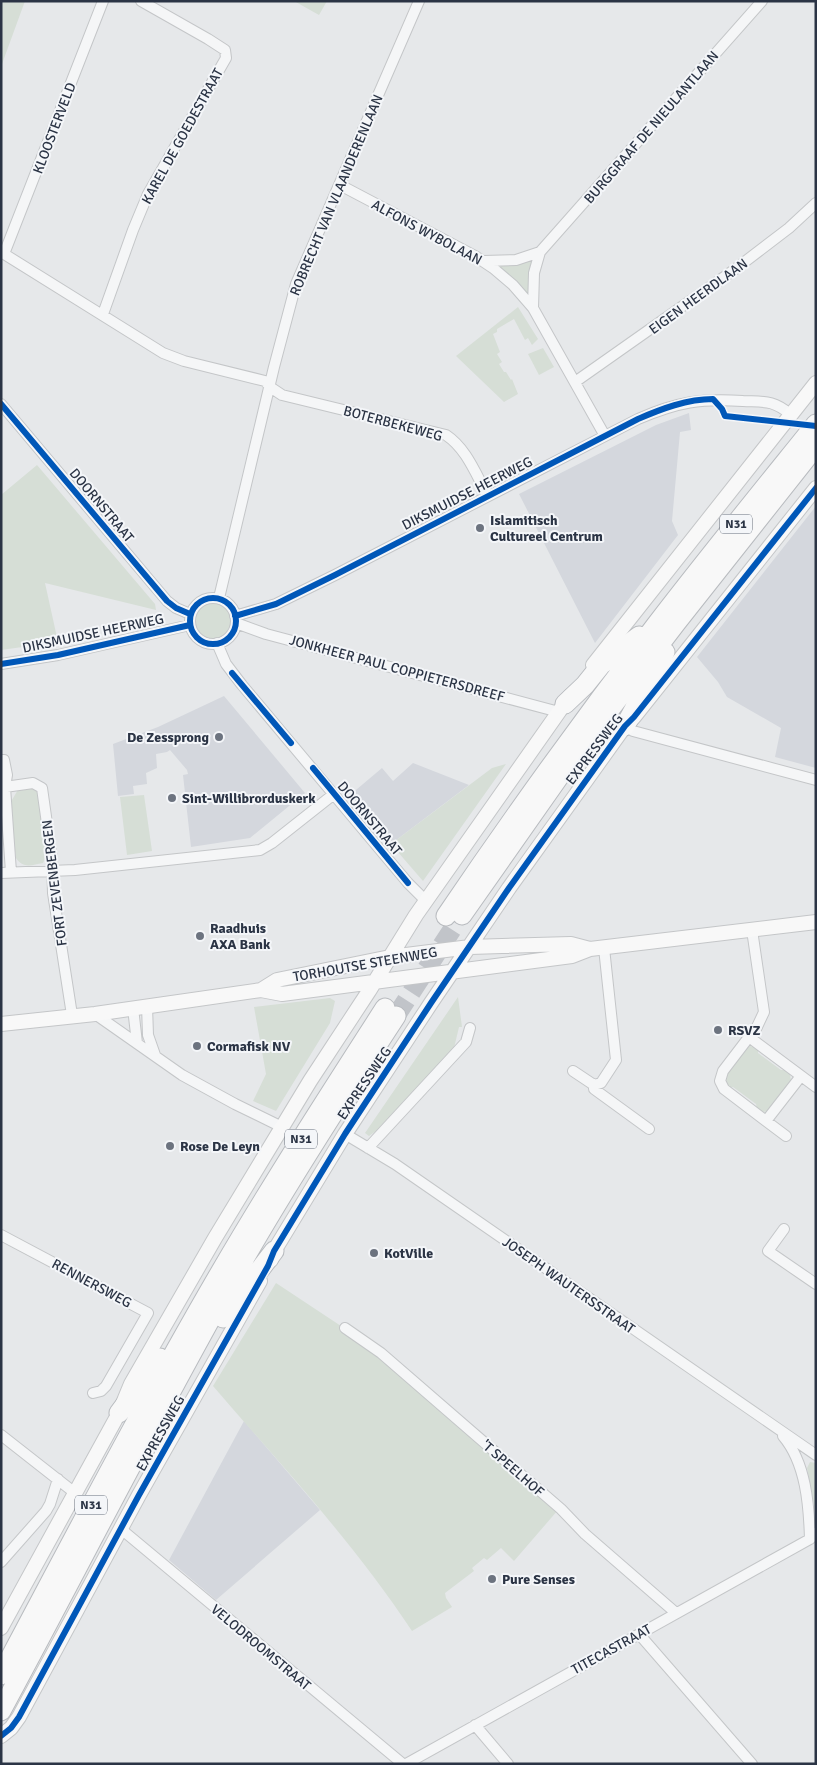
<svg xmlns="http://www.w3.org/2000/svg" width="817" height="1765" font-family="Signika,sans-serif">
  <style>
    .built { fill: #d4d7dd }
    .green { fill: #d6ded6 }
    .lines { fill: none; stroke-linecap: round; stroke-linejoin: round }
    .highway-tunnel { stroke: #c1c4c9; stroke-width: 19; stroke-dasharray: 19 9; stroke-linecap: butt }
    .street-casing { stroke: #c4c6c8; stroke-width: 12 }
    .secondary-casing { stroke: #c4c6c8; stroke-width: 16 }
    .highway-casing { stroke: #b8bbbf; stroke-width: 21 }
    .street { stroke: #f5f6f7; stroke-width: 10 }
    .secondary { stroke: #f8f8f8; stroke-width: 14 }
    .highway { stroke: #f8f8f8; stroke-width: 19 }
    .cycleway-casing { stroke: #f4f6f9; stroke-width: 9 }
    .cycleway { stroke: #0057b8; stroke-width: 6 }
    .poi-dot { fill: #6c737f; stroke: #f4f6f9; stroke-width: 2 }
    .labels { text-anchor: middle; stroke-width: 4; stroke-linejoin: round; paint-order: stroke }
    .shield { fill: #f4f6f9; stroke: #676e7b; stroke-width: 1 }
    .shield-label { font-size: 12px; font-weight: bold; fill: #2b3445 }
    .street-label { font-size: 14px; fill: #2b3445; stroke: #f4f6f9 }
    .poi-label { font-size: 14px; font-weight: bold; fill: #2b3445; stroke: #f4f6f9; text-anchor: start }
  </style>
  <rect width="100%" height="100%" fill="#e6e8ea"/>
  <!-- built -->
  <path class="built" d="M 689,413 L 691,430 L 680,432 L 672,521 L 678,535 L 595,643 L 519,494 L 656,425 Z
    M 816,506 L 816,768 L 775,757 L 781,728 L 727,697 L 718,682 L 697,657 Z
    M 224,696 L 305,793 L 250,838 L 191,847 L 183,775 L 188,774 L 187,770 L 170,750 L 167,752 L 156,754 L 157,768 L 146,773 L 147,784 L 133,786 L 134,794 L 118,796 L 113,744 L 158,727 Z
    M 413,763 L 469,785 L 391,844 L 350,795 L 382,768 L 393,781 Z
    M 244,1421 L 320,1510 L 216,1600 L 169,1560 Z"/>
  <!-- green -->
  <path class="green" d="M 1,1 L 25,1 L 2,64 L 1,63 Z
    M 294,1 L 327,1 L 319,15 Z
    M 533,258 L 529,295 L 528,295 L 499,266 Z
    M 518,307 L 538,339 L 532,345 L 528,338 L 525,340 L 514,319 L 497,329 L 497,332 L 493,334 L 500,352 L 497,354 L 502,362 L 499,364 L 504,372 L 506,372 L 511,380 L 512,379 L 518,394 L 504,402 L 456,356 Z
    M 543,348 L 554,367 L 539,375 L 528,354 Z
    M 37,465 L 155,604 L 156,610 L 45,583 L 58,642 L 1,650 L 1,495 Z
    M193 620a19 19 0 1 1 38 0a19 19 0 1 1-38 0Z
    M 506,764 L 423,881 L 391,844 L 492,768 Z
    M 29,787 L 36,791 L 39,796 L 47,855 L 43,863 C 32,865 23,869 16,858 L 9,805 L 19,788 Z
    M 144,795 L 152,851 L 127,855 L 120,797 Z
    M 458,997 L 462,1027 L 459,1027 L 454,1048 L 376,1131 L 369,1136 L 365,1133 Z
    M 330,998 L 335,1001 L 330,1023 L 276,1111 L 253,1101 L 266,1074 L 254,1007 Z
    M 750,1046 L 758,1048 L 758,1053 L 781,1070 L 786,1070 L 790,1074 L 791,1081 L 769,1111 L 763,1112 L 757,1109 L 756,1104 L 733,1087 L 728,1088 L 724,1082 L 724,1076 L 747,1047 Z
    M 276,1283 L 344,1328 L 381,1357 L 558,1510 L 514,1561 L 501,1548 L 487,1560 L 484,1558 L 472,1568 L 474,1571 L 445,1593 L 446,1598 L 452,1607 L 412,1631 C 354,1543 281,1465 213,1386 Z
    M 810,1462 L 816,1463 L 816,1516 L 807,1468 Z"/>
  <g class="lines">
    <!-- highway-tunnel -->
    <path class="highway-tunnel" d="M 396,1016 L 457,922"/>
    <defs>
      <path id="street" d="M 340,185 L 475,256 L 493,268 L 513,285 L 533,308 L 605,436
        M 1,252 L 163,353 L 184,361 L 265,381 L 270,387 L 282,395 L 446,435 C 467,449 476,475 488,496
        M 4,254 L 103,1
        M 484,261 L 516,260 L 540,252
        M 533,308 L 534,273 L 540,252 L 762,1
        M 103,314 L 133,230 L 148,194 L 226,58 L 225,50 L 208,39 L 141,1
        M 575,382 L 734,270 L 789,228 L 816,203
        M 1,404 L 167,601 L 176,608 L 190,614
        M190 621a23 23 0 1 1 46 0a23 23 0 1 1-46 0Z
        M 219,598 L 274,367 L 296,284 L 419,1
        M 235,616 L 276,604 L 335,575 L 638,419 C 677,402 701,398 743,401 C 765,402 773,400 790,414
        M 236,623 L 266,634 L 559,712
        M 217,643 L 226,664 L 242,685 L 408,883 L 426,901
        M 1,664 L 58,655 L 190,625
        M 625,726 L 633,731 L 816,780
        M 1,760 L 4,760 L 7,775 L 5,787 L 11,872
        M 5,787 L 33,783 L 42,788 L 52,859 L 53,893 L 72,1015
        M 1,873 L 75,870 L 260,850 L 272,843 L 334,794
        M 752,930 L 764,1012 L 756,1029 L 749,1037 L 816,1087
        M 147,1006 L 148,1035 L 155,1055
        M 133,1008 L 137,1043
        M 95,1014 L 182,1075 L 235,1104 L 282,1127
        M 749,1037 L 723,1071 L 720,1081 L 724,1089 L 766,1121 L 801,1076
        M 573,1071 L 594,1085 L 601,1083 L 616,1060 L 604,948
        M 594,1085 L 594,1089 L 649,1129
        M 766,1121 L 786,1136
        M 345,1134 L 395,1164 L 816,1455
        M 368,1148 L 466,1042 L 470,1028
        M 784,1229 L 768,1251 L 816,1284
        M 1,1235 L 148,1313 L 106,1386 L 101,1391 L 93,1393
        M 345,1328 L 381,1353 L 561,1509 L 585,1534 L 676,1613
        M 1,1435 L 75,1493
        M 783,1436 C 806,1463 809,1505 810,1539
        M 121,1529 L 403,1764
        M 1,1562 L 46,1511 L 50,1504 L 58,1479
        M 639,1634 L 752,1764
        M 475,1725 L 508,1764
        M 406,1764 L 810,1539 L 816,1533"/>
      <path id="secondary" d="M 593,665 L 816,383
        M 261,990 L 277,980 L 390,957 L 470,947 L 571,944 L 590,949
        M 1,1024 L 95,1014 L 261,990 L 282,994 L 572,956 L 590,949 L 816,922
        M 271,1260 L 274,1251 L 345,1134 L 431,1003 L 509,888 L 625,726 L 634,717 L 816,488
        M 1,1628 L 119,1413 L 131,1384 L 215,1238 L 310,1081 L 369,991 L 416,915 L 570,696
        M 1,1736 L 11,1728 L 19,1717 L 139,1495 L 260,1281"/>
      <path id="highway" d="M 565,704 L 585,685 L 601,665 L 639,636
        M 625,726 L 665,652
        M 462,915 L 568,764 L 676,623 L 816,446
        M 446,916 C 513,817 583,720 656,625 C 708,557 762,491 816,424
        M 223,1318 L 274,1251
        M 119,1413 L 160,1358
        M 1,1675 C 73,1540 144,1403 221,1271 C 273,1182 329,1095 385,1008
        M 1,1711 C 83,1559 161,1404 247,1254 C 294,1173 345,1094 396,1016"/>
    </defs>
    <!-- street casing -->
    <use href="#street" class="street-casing"/>
    <!-- secondary casing -->
    <use href="#secondary" class="secondary-casing"/>
    <!-- highway casing -->
    <use href="#highway" class="highway-casing"/>
    <!-- street -->
    <use href="#street" class="street"/>
    <!-- secondary -->
    <use href="#secondary" class="secondary"/>
    <!-- highway -->
    <use href="#highway" class="highway"/>
    <defs>
      <path id="cycleway" d="M 1,404 L 167,601 L 176,608 L 190,614
        M190 621a23 23 0 1 1 46 0a23 23 0 1 1-46 0Z
        M 235,616 L 276,604 L 335,575 L 638,419 C 661,409 687,399 713,399 L 722,409 L 725,416 L 816,426
        M 1,664 L 58,655 L 190,625
        M 232,673 L 291,743
        M 313,768 L 408,883
        M 1,1736 L 11,1728 L 19,1717 L 139,1495 L 268,1266 L 274,1251 L 345,1134 L 431,1003 L 509,888 L 625,726 L 634,717 L 816,488"/>
    </defs>
    <!-- cycleway casing -->
    <use href="#cycleway" class="cycleway-casing"/>
    <!-- cycleway -->
    <use href="#cycleway" class="cycleway"/>
  </g>
  <!-- markers -->
  <g class="poi-dot">
    <circle cx="480" cy="528" r="5"/>
    <circle cx="219" cy="737" r="5"/>
    <circle cx="172" cy="798" r="5"/>
    <circle cx="200" cy="936" r="5"/>
    <circle cx="718" cy="1030" r="5"/>
    <circle cx="197" cy="1046" r="5"/>
    <circle cx="170" cy="1146" r="5"/>
    <circle cx="374" cy="1253" r="5"/>
    <circle cx="492" cy="1579" r="5"/>
  </g>
  <g class="labels">
    <!-- shield labels -->
    <g class="shield">
      <rect x="720" y="514.5" width="32" height="19" rx="4"/>
      <rect x="285" y="1129.5" width="32" height="19" rx="4"/>
      <rect x="75" y="1495.5" width="32" height="19" rx="4"/>
    </g>
    <g class="shield-label">
      <text x="736" y="528">N31</text>
      <text x="301" y="1143">N31</text>
      <text x="91" y="1509">N31</text>
    </g>
    <!-- street labels -->
    <g class="street-label">
      <text transform="translate(651 127) rotate(-49)" y="5">BURGGRAAF DE NIEULANTLAAN</text>
      <text transform="translate(54 128) rotate(-69)" y="5">KLOOSTERVELD</text>
      <text transform="translate(182 136) rotate(-61)" y="5">KAREL DE GOEDESTRAAT</text>
      <text transform="translate(336 195) rotate(-67)" y="5">ROBRECHT VAN VLAANDERENLAAN</text>
      <text transform="translate(427 232) rotate(28)" y="5">ALFONS WYBOLAAN</text>
      <text transform="translate(698 296) rotate(-36)" y="5">EIGEN HEERDLAAN</text>
      <text transform="translate(393 423) rotate(15)" y="5">BOTERBEKEWEG</text>
      <text transform="translate(467 493) rotate(-27)" y="5">DIKSMUIDSE HEERWEG</text>
      <text transform="translate(102 505) rotate(50)" y="5">DOORNSTRAAT</text>
      <text transform="translate(93 633) rotate(-12)" y="5">DIKSMUIDSE HEERWEG</text>
      <text transform="translate(397 668) rotate(15)" y="5">JONKHEER PAUL COPPIETERSDREEF</text>
      <text transform="translate(594 749) rotate(-53)" y="5">EXPRESSWEG</text>
      <text transform="translate(370 818) rotate(50)" y="5">DOORNSTRAAT</text>
      <text transform="translate(54 883) rotate(-97)" y="5">FORT ZEVENBERGEN</text>
      <text transform="translate(365 964) rotate(-10)" y="5">TORHOUTSE STEENWEG</text>
      <text transform="translate(364 1083) rotate(-56)" y="5">EXPRESSWEG</text>
      <text transform="translate(92 1283) rotate(28)" y="5">RENNERSWEG</text>
      <text transform="translate(569 1285) rotate(35)" y="5">JOSEPH WAUTERSSTRAAT</text>
      <text transform="translate(160 1433) rotate(-61)" y="5">EXPRESSWEG</text>
      <text transform="translate(513 1468) rotate(41)" y="5">'T SPEELHOF</text>
      <text transform="translate(261 1647) rotate(40)" y="5">VELODROOMSTRAAT</text>
      <text transform="translate(611 1649) rotate(-29)" y="5">TITECASTRAAT</text>
    </g>
    <!-- poi labels -->
    <g class="poi-label">
      <text x="490" y="525">Islamitisch<tspan x="490" dy="16">Cultureel Centrum</tspan></text>
      <text x="209" y="742" text-anchor="end">De Zessprong</text>
      <text x="182" y="803">Sint-Willibrorduskerk</text>
      <text x="210" y="933">Raadhuis<tspan x="210" dy="16">AXA Bank</tspan></text>
      <text x="728" y="1035">RSVZ</text>
      <text x="207" y="1051">Cormafisk NV</text>
      <text x="180" y="1151">Rose De Leyn</text>
      <text x="384" y="1258">KotVille</text>
      <text x="502" y="1584">Pure Senses</text>
    </g>
  </g>
  <!-- border -->
  <rect width="817" height="1765" fill="none" stroke="#2b3445" stroke-width="5"/>
</svg>
